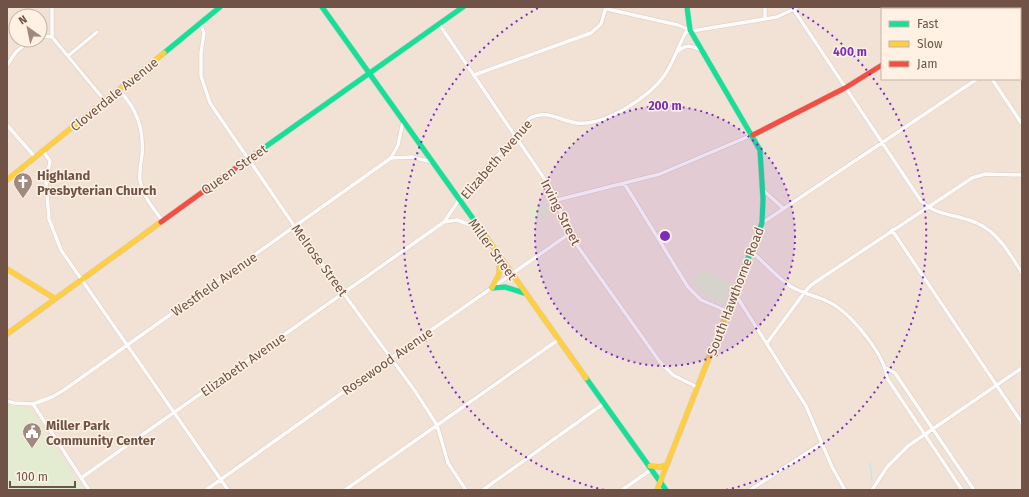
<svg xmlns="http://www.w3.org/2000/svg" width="1029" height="497" font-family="'Fira Sans',sans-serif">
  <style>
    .residential { fill: #f1e2d5; fill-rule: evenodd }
    .green { fill: #e3ebd0 }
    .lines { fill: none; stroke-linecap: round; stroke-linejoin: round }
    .stream { stroke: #c8e6e5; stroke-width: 1.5 }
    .street-casing { stroke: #d7cbc3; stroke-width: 4.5 }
    .fast-casing { stroke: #d6cac2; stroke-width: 6 }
    .slow-casing { stroke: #d6cac2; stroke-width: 6 }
    .jam-casing { stroke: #d6cac2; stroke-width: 6 }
    .street { stroke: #fefcfb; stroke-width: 3.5 }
    .fast { stroke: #16e098; stroke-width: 5 }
    .slow { stroke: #ffcf43; stroke-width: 5 }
    .jam { stroke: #f24e42; stroke-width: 5 }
    .ring { fill: none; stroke: #7b2cbf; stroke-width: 2; stroke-dasharray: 2 4 }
    .labels { text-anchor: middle; stroke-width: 3; stroke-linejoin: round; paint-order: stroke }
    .street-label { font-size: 13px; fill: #715247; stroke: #fff2e4 }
    .poi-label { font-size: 13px; font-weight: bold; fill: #715247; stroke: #fff2e4; text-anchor: start }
    .centre { fill: #7b2cbf; stroke: #fff2e4; stroke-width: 2 }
    .ring-label { font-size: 12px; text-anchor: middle; font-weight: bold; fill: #7b2cbf; stroke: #fff2e4; stroke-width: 3; stroke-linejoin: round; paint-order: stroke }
  </style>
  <rect width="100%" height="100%" fill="#f6eee5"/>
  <!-- residential -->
  <path class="residential" d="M 7,7 L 1022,7 L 1022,490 L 7,490 ZM 882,9 L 1020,9 L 1020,79 L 882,79 ZM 16,16 L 40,16 L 40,40 L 16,40 Z"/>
  <!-- green -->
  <path class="green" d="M 543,202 L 550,212 L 536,222 L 528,211 Z
    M 703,271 L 732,284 L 724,304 L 703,294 L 691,281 Z
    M 7,404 L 25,407 L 34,414 L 83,490 L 7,490 Z"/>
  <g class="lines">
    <!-- stream -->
    <path class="stream" d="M 870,463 L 872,480"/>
    <defs>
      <path id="street" d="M 52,7 L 52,37
        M 765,7 L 765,19
        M 607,9 L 678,25 L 690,30
        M 794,10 L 921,201 C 936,215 951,214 969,220 C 996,228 1008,251 1022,273
        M 200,23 L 204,33 L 201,53 L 201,76 L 210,103 L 295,227 L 415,391 L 437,425 L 448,463 L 466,490
        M 439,24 L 552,190 L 569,234 L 660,362 L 673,375 L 697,387
        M 40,36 L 52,37 L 105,101
        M 678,51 C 687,44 692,46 701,50
        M 68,56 L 97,32
        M 7,65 L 16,52 L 30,40
        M 474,75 L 591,33 L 601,24 L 606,7
        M 992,79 L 1022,124
        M 119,90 C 137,109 144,129 142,155 C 141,162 139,172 140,180 C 143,196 152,207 162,220
        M 7,125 L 35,157
        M 43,151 L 50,161 L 46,182 L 49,219 L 61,250 L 228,490
        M 391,158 L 412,157 L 432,162
        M 624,183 L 688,287 L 701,300 L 727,311
        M 763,190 L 783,208
        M 557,200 L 660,174 L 752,135
        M 444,222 L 457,220 L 479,228
        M 762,223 L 977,79
        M 892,230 L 1022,423
        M 751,251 C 764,262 776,276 790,286 C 803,294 817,296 829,302 C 851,313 885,355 887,378 L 962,490
        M 734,292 L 806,406 L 832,467 L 845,490
        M 767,343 L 804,293 L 811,285 L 972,178 L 985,174 L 1022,175
        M 886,368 L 895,373 L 974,490
        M 7,401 L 14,403 L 33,404 L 89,490
        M 33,404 L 52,397 L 64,390 L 391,158 L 398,145 L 403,121
        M 81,478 L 444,222 L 459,200 L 530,118 C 547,109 560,121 577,123 C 605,126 649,97 664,76 C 674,62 678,46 686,32 L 777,17 L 798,7
        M 206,490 L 391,358 L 569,234
        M 345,490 L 558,340
        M 483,490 L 603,404
        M 622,490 L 652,469
        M 750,490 L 822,443
        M 872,490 L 887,467 L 908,446 L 1022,368"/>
      <path id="fast" d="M 322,7 L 484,234
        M 687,7 L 690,30 L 760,150 L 763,199 L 762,223 L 738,284
        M 945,9 L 948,7
        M 164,53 L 220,7
        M 244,162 L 463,7
        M 492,288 L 505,287 L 524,293
        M 586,378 L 666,490"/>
      <path id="slow" d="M 7,180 L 164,53
        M 484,234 L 586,378
        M 7,269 L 54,298
        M 492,288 L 499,274 L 500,258
        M 7,334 L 161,222
        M 650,466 L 660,467 L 667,465
        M 657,490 L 738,284"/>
      <path id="jam" d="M 753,135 L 845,88 L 882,65
        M 161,222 L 244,162"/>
    </defs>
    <!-- street casing -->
    <use href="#street" class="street-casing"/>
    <!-- fast casing -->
    <use href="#fast" class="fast-casing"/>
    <!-- slow casing -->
    <use href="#slow" class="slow-casing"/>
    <!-- jam casing -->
    <use href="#jam" class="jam-casing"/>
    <!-- street -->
    <use href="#street" class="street"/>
    <!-- fast -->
    <use href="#fast" class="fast"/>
    <!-- slow -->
    <use href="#slow" class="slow"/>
    <!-- jam -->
    <use href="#jam" class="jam"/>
  </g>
  <!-- distance rings -->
  <circle cx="665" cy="236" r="130" fill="#7b2cbf" fill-opacity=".12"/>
  <g class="ring">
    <circle cx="665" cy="236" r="130"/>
    <path d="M604 490A261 261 0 0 1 538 8M792 8A261 261 0 0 1 726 490"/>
  </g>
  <!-- icons -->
  <defs>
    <symbol id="church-pin" viewBox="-11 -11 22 30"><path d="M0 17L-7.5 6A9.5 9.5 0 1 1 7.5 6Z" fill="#a0897e" stroke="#fff2e4"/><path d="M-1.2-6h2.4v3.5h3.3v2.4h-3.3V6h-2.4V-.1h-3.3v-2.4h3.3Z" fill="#fff"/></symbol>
    <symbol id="civic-pin" viewBox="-11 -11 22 30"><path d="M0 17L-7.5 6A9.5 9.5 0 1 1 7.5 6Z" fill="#a0897e" stroke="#fff2e4"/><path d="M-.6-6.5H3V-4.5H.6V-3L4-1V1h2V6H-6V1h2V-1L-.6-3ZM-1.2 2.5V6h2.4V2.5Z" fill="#fff"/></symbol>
  </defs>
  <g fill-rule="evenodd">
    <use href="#church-pin" x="12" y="171" width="22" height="30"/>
    <use href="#civic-pin" x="21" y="421" width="22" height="30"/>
  </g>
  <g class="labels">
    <!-- street labels -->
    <g class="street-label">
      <text transform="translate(114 94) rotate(-39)" y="5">Cloverdale Avenue</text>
      <text transform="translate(496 159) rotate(-49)" y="5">Elizabeth Avenue</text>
      <text transform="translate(234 169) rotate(-35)" y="5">Queen Street</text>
      <text transform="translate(561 212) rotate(63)" y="5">Irving Street</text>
      <text transform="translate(493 249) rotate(54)" y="5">Miller Street</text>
      <text transform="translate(320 260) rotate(54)" y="5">Melrose Street</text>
      <text transform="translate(214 284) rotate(-35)" y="5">Westfield Avenue</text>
      <text transform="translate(735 291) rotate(-69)" y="5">South Hawthorne Road</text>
      <text transform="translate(387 361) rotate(-35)" y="5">Rosewood Avenue</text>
      <text transform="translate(243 364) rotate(-35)" y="5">Elizabeth Avenue</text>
    </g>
    <!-- poi labels -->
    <g class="poi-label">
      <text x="37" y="180">Highland<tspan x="37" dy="15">Presbyterian Church</tspan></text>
      <text x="46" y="430">Miller Park<tspan x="46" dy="15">Community Center</tspan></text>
    </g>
  </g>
  <circle cx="665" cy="236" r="6" class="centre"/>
  <g class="ring-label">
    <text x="850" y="56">400 m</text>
    <text x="665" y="110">200 m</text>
  </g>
  <!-- border -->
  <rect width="1029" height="497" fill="none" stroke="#715247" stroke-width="16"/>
  <!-- legend -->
  <rect x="881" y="8" width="140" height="72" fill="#fff2e4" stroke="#c6b2a5"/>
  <rect x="889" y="21" width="20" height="6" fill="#16e098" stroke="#c6b2a5"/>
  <text x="917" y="28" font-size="12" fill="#715247">Fast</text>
  <rect x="889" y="41" width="20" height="6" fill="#ffcf43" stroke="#c6b2a5"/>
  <text x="917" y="48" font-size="12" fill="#715247">Slow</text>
  <rect x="889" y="61" width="20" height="6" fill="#f24e42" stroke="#c6b2a5"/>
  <text x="917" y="68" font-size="12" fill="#715247">Jam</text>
  <!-- north arrow -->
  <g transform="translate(28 28) rotate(327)"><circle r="19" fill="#fff2e4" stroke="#c6b2a5"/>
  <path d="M0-3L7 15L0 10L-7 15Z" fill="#a0897e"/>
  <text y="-6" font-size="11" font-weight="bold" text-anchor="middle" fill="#715247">N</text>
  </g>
  <!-- scale -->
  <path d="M10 481v6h65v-6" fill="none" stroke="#715247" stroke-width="2"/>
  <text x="16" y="481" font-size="12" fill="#715247" stroke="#fff2e4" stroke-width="3" paint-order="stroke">100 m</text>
</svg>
